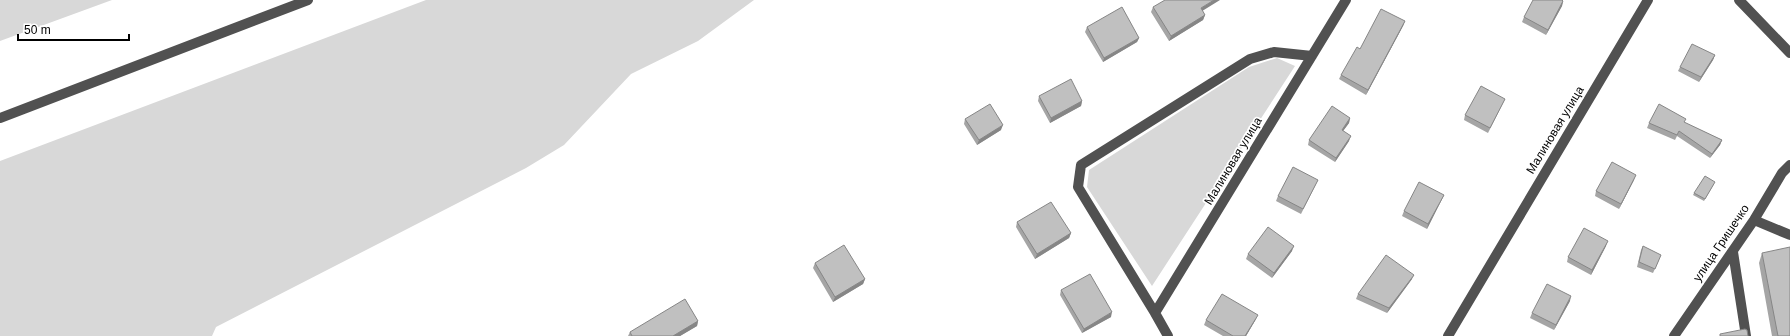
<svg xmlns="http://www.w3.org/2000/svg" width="1790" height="336" font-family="Helvetica,sans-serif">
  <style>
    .green { fill: #d8d8d8 }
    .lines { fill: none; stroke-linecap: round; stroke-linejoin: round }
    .minor { stroke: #515151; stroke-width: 10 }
    .wall { fill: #a5a5a5 }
    .shaded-wall { fill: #868686 }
    .building { fill: #c0c0c0; stroke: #868686 }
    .labels { text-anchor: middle; stroke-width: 3.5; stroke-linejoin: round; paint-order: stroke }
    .street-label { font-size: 12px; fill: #000; stroke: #fff }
  </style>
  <rect width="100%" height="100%" fill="#fff"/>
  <!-- green -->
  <path class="green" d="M 0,0 L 112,0 L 0,41 Z
    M 426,0 L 754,0 L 698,41 L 631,74 L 564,145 L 526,168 L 216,327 L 212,336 L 0,336 L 0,161 Z
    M 1277,58 L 1295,66 L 1152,286 L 1087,187 L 1089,170 L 1249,67 Z"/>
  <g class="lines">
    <!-- minor -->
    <path class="minor" d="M 1739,0 L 1790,53
      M 0,118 L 308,0
      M 1754,220 L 1790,235
      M 1733,252 L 1746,336
      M 1155,313 L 1078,187 L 1081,165 L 1250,59 L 1274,52 L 1312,56
      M 1168,336 L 1155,313 L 1346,0
      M 1448,336 L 1648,0
      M 1674,336 L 1754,220 L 1782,173 L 1790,165"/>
  </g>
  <!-- wall -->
  <path class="wall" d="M 1563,1 L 1562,6 L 1546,35 L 1522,22 L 1524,17 Z
    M 1153,7 L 1205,15 L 1203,20 L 1169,41 L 1151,12 Z
    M 1405,21 L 1403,26 L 1366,95 L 1339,79 L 1341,75 Z
    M 1087,27 L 1139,38 L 1137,42 L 1103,62 L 1085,32 Z
    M 1715,55 L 1713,60 L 1699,82 L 1678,71 L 1680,67 Z
    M 1039,96 L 1082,101 L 1081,106 L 1050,123 L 1038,101 Z
    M 1505,99 L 1488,133 L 1464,120 L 1465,115 Z
    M 1350,118 L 1349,123 L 1343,131 L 1349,141 L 1335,162 L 1308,145 L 1309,140 Z
    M 965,119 L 1001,130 L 977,145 L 964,124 Z
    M 1649,123 L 1685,123 L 1722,140 L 1720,145 L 1710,158 L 1677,136 L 1675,140 L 1647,128 Z
    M 1318,180 L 1301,214 L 1276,201 L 1278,196 Z
    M 1634,180 L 1619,209 L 1595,196 L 1596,191 Z
    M 1714,184 L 1704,201 L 1693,195 L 1694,193 Z
    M 1444,195 L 1427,229 L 1402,216 L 1404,211 Z
    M 1017,222 L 1071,233 L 1069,238 L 1035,259 L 1016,227 Z
    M 1606,246 L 1591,275 L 1567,262 L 1568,257 Z
    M 1643,246 L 1659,260 L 1653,273 L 1637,267 L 1641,250 Z
    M 1292,251 L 1272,278 L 1246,259 L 1248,254 Z
    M 1762,253 L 1790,336 L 1772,336 L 1759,263 Z
    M 815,263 L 865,279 L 863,284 L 833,302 L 813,268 Z
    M 1412,279 L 1387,313 L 1356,299 L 1358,294 Z
    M 1061,290 L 1111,317 L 1082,333 L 1060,295 Z
    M 1570,301 L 1554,330 L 1530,318 L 1532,313 Z
    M 1256,319 L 1246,336 L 1223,336 L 1204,325 L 1206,320 Z
    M 698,321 L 697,326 L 680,336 L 628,336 L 630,332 Z"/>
  <!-- shaded-wall -->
  <path class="shaded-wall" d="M 1214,0 L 1220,0 L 1199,13 L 1201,8 Z
    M 1563,1 L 1562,6 L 1546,35 L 1548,30 Z
    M 1205,15 L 1203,20 L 1169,41 L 1171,36 Z
    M 1405,21 L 1403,26 L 1366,95 L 1368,90 Z
    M 1139,38 L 1137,42 L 1103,62 L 1104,58 Z
    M 1715,55 L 1713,60 L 1699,82 L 1701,77 Z
    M 1082,101 L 1081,106 L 1050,123 L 1051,118 Z
    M 1350,118 L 1349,123 L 1340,135 L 1342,130 Z
    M 1003,125 L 1001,130 L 977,145 L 979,140 Z
    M 1351,136 L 1349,141 L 1335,162 L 1336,158 Z
    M 1722,140 L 1720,145 L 1710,158 L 1712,154 Z
    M 1636,175 L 1634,180 L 1619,209 L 1621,204 Z
    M 1444,195 L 1427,229 L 1428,224 Z
    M 1071,233 L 1069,238 L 1035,259 L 1037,254 Z
    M 1608,241 L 1606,246 L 1591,275 L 1592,270 Z
    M 1294,246 L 1292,251 L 1272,278 L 1274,273 Z
    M 1414,275 L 1412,279 L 1387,313 L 1389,308 Z
    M 865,279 L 863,284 L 833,302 L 835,297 Z
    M 1571,296 L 1570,301 L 1554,330 L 1556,325 Z
    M 1112,312 L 1111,317 L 1082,333 L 1084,329 Z
    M 1258,315 L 1256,319 L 1246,336 L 1245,336 Z
    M 698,321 L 697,326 L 680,336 L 673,336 Z"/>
  <!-- building -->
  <path class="building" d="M 1165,0 L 1214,0 L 1201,8 L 1205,15 L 1171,36 L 1153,7 Z
    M 1533,0 L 1562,0 L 1563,1 L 1548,30 L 1524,17 Z
    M 1122,7 L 1139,38 L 1104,58 L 1087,27 Z
    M 1381,9 L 1405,21 L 1368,90 L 1341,75 L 1357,47 L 1360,49 Z
    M 1692,44 L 1715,55 L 1701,77 L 1680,67 Z
    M 1071,79 L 1082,101 L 1051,118 L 1039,96 Z
    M 1481,86 L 1505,99 L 1490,128 L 1465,115 Z
    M 990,104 L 1003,125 L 979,140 L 965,119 Z
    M 1659,104 L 1686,119 L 1684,122 L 1722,140 L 1712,154 L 1679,131 L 1677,135 L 1649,123 Z
    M 1332,106 L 1350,118 L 1342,130 L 1351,136 L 1336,158 L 1309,140 Z
    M 1612,162 L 1636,175 L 1621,204 L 1596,191 Z
    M 1293,167 L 1318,180 L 1303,209 L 1278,196 Z
    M 1705,176 L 1715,182 L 1705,199 L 1694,193 Z
    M 1419,182 L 1444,195 L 1428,224 L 1404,211 Z
    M 1051,202 L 1071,233 L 1037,254 L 1017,222 Z
    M 1268,227 L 1294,246 L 1274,273 L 1248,254 Z
    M 1584,228 L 1608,241 L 1592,270 L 1568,257 Z
    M 844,245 L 865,279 L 835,297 L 815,263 Z
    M 1643,246 L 1661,255 L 1655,269 L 1639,262 Z
    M 1790,247 L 1790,336 L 1778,336 L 1762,253 Z
    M 1386,255 L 1414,275 L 1389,308 L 1358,294 Z
    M 1090,274 L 1112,312 L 1084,329 L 1061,290 Z
    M 1547,284 L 1571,296 L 1556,325 L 1532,313 Z
    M 1222,294 L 1258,315 L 1245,336 L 1233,336 L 1206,320 Z
    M 685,299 L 698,321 L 673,336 L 632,336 L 630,332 Z
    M 1745,329 L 1747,330 L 1748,336 L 1720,336 L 1720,334 Z"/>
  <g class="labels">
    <!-- street labels -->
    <g class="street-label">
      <text transform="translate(1555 130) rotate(-59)" y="4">Малиновая улица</text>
      <text transform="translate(1233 161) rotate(-59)" y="4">Малиновая улица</text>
      <text transform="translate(1721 243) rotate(-56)" y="4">улица Гришечко</text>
    </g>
  </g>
  <!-- scale -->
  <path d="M18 34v6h111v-6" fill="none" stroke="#000000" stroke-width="2"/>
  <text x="24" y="34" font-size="12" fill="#000000" stroke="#ffffff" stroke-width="3" paint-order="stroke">50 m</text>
</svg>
